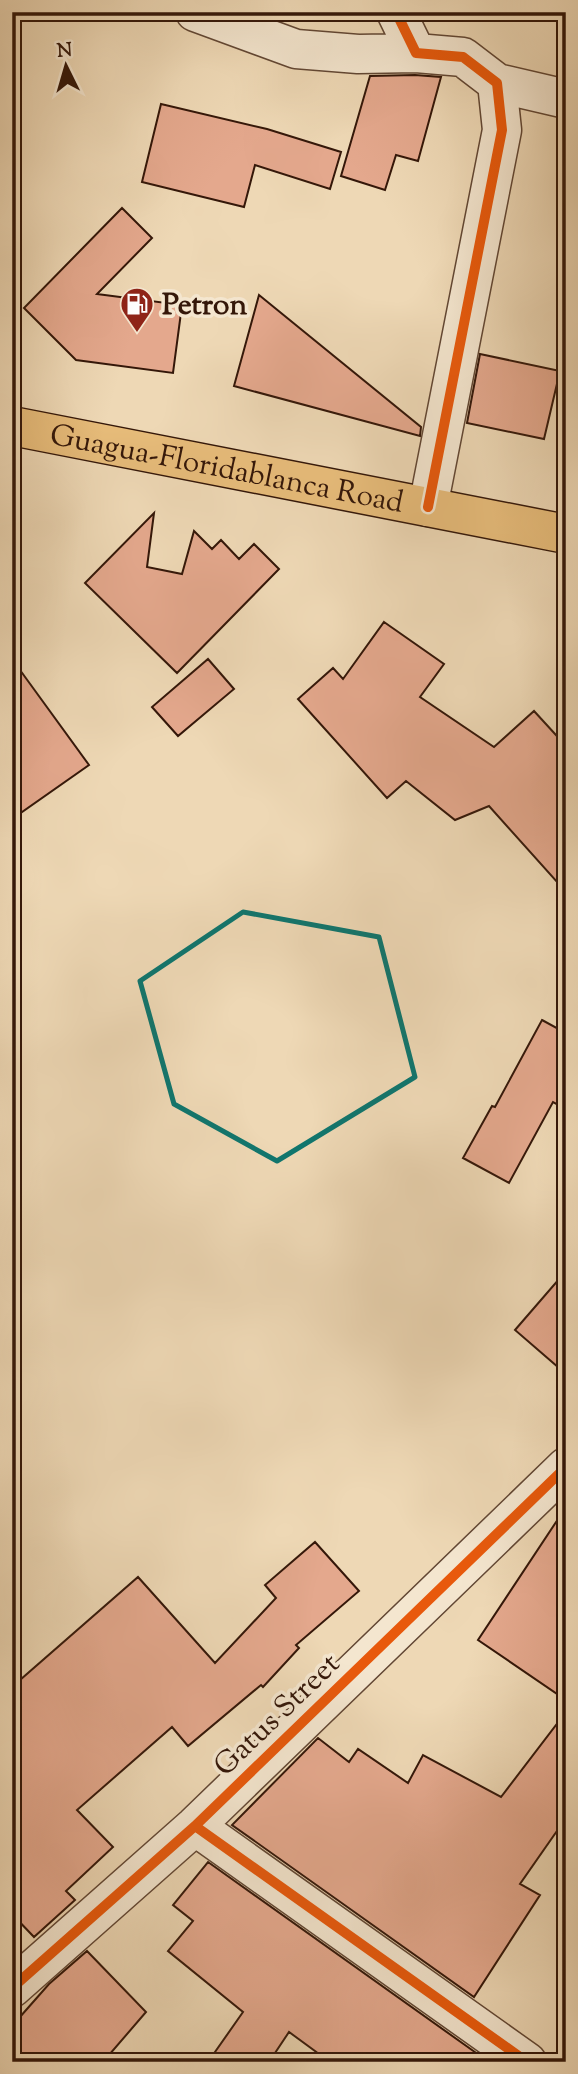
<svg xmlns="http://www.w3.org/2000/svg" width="578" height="2074" font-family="'Sorts Mill Goudy',serif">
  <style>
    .building { fill: #e4a88d; stroke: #341709; stroke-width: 2 }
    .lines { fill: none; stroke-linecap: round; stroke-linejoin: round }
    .minor-casing { stroke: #624734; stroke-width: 41 }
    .major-casing { stroke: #341709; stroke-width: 41 }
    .minor { stroke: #f4e6cf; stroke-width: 38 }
    .major { stroke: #e7bc7a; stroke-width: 38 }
    .cycleway-casing { stroke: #f4e6cf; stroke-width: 15 }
    .cycleway { stroke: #e8590c; stroke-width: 10 }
    .marked { fill: none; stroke: #0f766e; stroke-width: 5; stroke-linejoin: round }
    .labels { text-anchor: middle; stroke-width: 7; stroke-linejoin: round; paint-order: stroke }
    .poi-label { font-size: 30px; font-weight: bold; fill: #341709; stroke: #f4e6cf; text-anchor: start }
    .street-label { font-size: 30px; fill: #341709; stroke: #f4e6cf }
  </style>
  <rect width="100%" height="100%" fill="#eed8b5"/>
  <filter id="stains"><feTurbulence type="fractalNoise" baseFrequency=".00286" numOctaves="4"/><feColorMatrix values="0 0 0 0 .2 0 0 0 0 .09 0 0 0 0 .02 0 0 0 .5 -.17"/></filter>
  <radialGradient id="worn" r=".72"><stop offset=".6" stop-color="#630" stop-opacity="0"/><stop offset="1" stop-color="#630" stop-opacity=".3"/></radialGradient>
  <!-- building -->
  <path class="building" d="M 415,75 L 441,77 L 418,161 L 396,155 L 385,190 L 341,176 L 370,76 Z
    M 161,104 L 267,129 L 341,152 L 330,189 L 255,165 L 244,207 L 142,182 Z
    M 122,208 L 152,238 L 97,294 L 182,305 L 173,373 L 76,360 L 24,308 Z
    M 259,295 L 421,427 L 420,436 L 234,386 Z
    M 480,354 L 560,371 L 544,439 L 467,423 Z
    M 154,513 L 147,567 L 182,574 L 194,531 L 212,549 L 221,540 L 239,559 L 254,544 L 279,569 L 177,673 L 85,583 Z
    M 384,622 L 444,664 L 420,697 L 494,747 L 534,711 L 566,746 L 566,892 L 489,806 L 455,820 L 406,781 L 387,798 L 298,699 L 333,668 L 343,679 Z
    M 12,659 L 89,765 L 12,819 Z
    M 208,659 L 234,689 L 178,736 L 152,707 Z
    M 542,1020 L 566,1033 L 566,1109 L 553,1102 L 509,1183 L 463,1158 L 492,1106 L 495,1107 Z
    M 566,1271 L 566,1374 L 515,1330 Z
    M 566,1507 L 566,1700 L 478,1640 Z
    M 315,1542 L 359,1591 L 296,1645 L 299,1648 L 263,1687 L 261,1685 L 188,1746 L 172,1727 L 77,1810 L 113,1847 L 66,1891 L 75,1900 L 34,1937 L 12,1914 L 12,1687 L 138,1577 L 215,1663 L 276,1598 L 265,1585 Z
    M 566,1712 L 566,1818 L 520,1884 L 540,1895 L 474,1997 L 232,1825 L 318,1738 L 349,1762 L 358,1749 L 408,1783 L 423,1755 L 501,1797 Z
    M 208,1862 L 479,2055 L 488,2062 L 330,2062 L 289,2032 L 269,2062 L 208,2062 L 243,2012 L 168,1951 L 193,1921 L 173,1905 Z
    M 87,1951 L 146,2012 L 103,2062 L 12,2062 L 12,2026 L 49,1984 Z"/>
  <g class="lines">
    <defs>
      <path id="minor" d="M 195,12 L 296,49 L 358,54 L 416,53
        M 396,12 L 416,53 L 463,57 L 497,83 L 502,130 L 428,507
        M 497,83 L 566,99
        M 195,1826 L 527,2062
        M 12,1988 L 195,1826 L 566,1467"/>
      <g id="major">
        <path id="s1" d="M 12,426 L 566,534"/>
      </g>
    </defs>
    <!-- minor casing -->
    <use href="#minor" class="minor-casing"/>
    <!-- major casing -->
    <use href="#major" class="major-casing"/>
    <!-- minor -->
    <use href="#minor" class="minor"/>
    <!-- major -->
    <use href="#major" class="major"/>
    <defs>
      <path id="cycleway" d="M 396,12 L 416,53 L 463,57 L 497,83 L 502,130 L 428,507
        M 195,1826 L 527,2062
        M 12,1988 L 195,1826 L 566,1467"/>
    </defs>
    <!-- cycleway casing -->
    <use href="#cycleway" class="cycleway-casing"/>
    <!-- cycleway -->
    <use href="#cycleway" class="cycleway"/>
  </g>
  <!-- marked area -->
  <path class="marked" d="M 243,912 L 379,937 L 415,1077 L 277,1161 L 174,1104 L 140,981 Z"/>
  <!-- icons -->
  <defs>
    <symbol id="fuel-pin" viewBox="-11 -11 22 30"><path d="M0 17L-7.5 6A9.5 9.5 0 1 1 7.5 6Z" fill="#8f2418" stroke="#f4e6cf"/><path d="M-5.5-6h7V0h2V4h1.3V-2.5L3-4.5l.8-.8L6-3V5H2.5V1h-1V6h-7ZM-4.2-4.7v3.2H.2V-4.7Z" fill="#fff"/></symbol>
  </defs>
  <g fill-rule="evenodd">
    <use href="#fuel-pin" x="118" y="285" width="38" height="52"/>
  </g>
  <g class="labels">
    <!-- poi labels -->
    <g class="poi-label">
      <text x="162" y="314">Petron</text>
    </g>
    <!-- street labels -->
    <g class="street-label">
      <text dy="10" stroke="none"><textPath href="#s1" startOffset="219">Guagua-Floridablanca Road</textPath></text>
      <text transform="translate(276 1714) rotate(-44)" y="10">Gatus Street</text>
    </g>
  </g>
  <!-- margin -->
  <rect width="578" height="2074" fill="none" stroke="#eed8b5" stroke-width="42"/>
  <rect x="14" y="14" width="550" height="2046" fill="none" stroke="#341709" stroke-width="3.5"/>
  <rect x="21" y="21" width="536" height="2032" fill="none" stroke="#341709" stroke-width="2"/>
  <!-- north arrow -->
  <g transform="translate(66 66) rotate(355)" stroke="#f4e6cf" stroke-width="5" paint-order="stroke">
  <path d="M0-5L12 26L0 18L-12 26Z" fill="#341709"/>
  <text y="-10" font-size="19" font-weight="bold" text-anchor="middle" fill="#341709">N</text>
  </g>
  <rect width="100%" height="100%" filter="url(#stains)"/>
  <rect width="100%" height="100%" fill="url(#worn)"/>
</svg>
